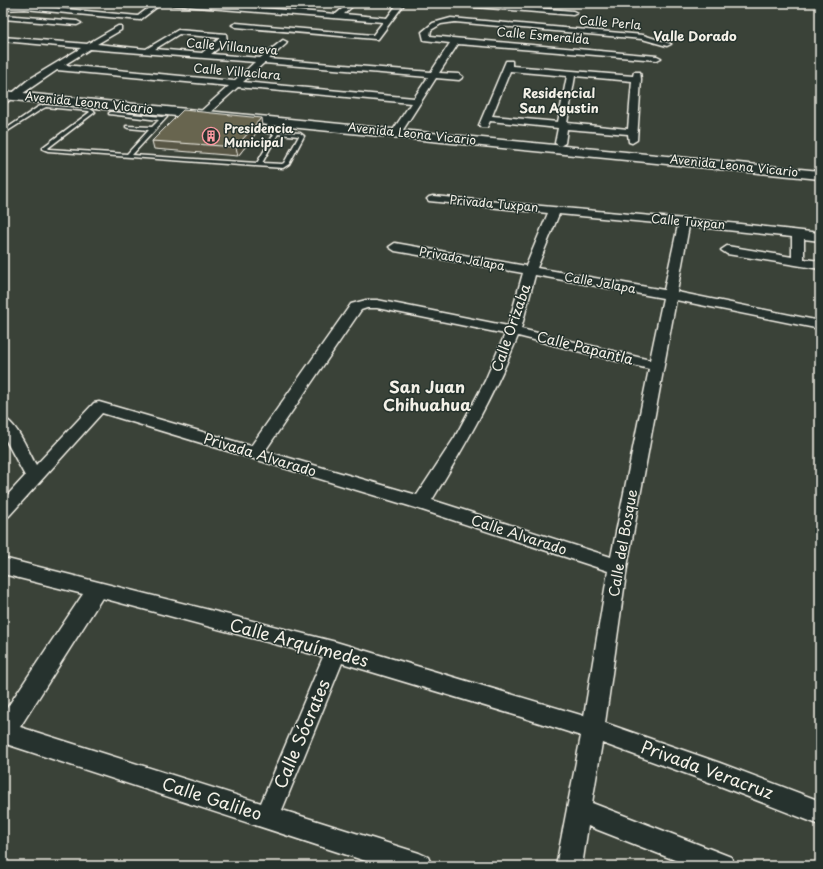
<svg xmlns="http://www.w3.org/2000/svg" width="823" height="869" font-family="'Playpen Sans',sans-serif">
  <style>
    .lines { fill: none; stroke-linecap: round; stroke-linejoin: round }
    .lane-casing { stroke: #f4f1e8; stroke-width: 3 }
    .street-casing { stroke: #f4f1e8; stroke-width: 3 }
    .secondary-casing { stroke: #f4f1e8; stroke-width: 3 }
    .lane { fill: #26332d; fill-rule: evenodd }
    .street { fill: #26332d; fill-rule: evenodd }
    .secondary { fill: #26332d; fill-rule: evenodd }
    .wall { fill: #595745; stroke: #f4f1e8 }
    .shaded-wall { fill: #484738; stroke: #f4f1e8 }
    .building { fill: #676550; stroke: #f4f1e8 }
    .labels { text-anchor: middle; stroke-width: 3; stroke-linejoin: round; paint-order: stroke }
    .far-street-label { font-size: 12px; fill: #f4f1e8; stroke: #26332d }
    .far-poi-label { font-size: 12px; font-weight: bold; fill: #f4f1e8; stroke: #26332d; text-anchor: start }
    .far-quarter-label { font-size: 13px; font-weight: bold; fill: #f4f1e8; stroke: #26332d }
    .street-label { font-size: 14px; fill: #f4f1e8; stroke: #26332d }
    .quarter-label { font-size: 16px; font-weight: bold; fill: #f4f1e8; stroke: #26332d }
    .near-street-label { font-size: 17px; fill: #f4f1e8; stroke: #26332d }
  </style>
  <rect width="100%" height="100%" fill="#3a4238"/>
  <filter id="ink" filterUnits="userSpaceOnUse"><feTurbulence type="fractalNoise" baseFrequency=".025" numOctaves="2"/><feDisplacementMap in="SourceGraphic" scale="8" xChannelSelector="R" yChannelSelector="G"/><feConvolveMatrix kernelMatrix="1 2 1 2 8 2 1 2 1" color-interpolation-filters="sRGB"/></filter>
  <g filter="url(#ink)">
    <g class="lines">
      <defs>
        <path id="lane" d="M 11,95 L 15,96 L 3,105 L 3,102 Z
          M 44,105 L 90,109 L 95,112 L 48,148 L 49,149 L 127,154 L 149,130 L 128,128 L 126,127 L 126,126 L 152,127 L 159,120 L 109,114 L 109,113 L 111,112 L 162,117 L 165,116 L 167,117 L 132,155 L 257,163 L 274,134 L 264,132 L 264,130 L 271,120 L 275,121 L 268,131 L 300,133 L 304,136 L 289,164 L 283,168 L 48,151 L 43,149 L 43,147 L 90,112 L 89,111 L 46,107 L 42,109 L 3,134 L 3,131 L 38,107 ZM 278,134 L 299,136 L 284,163 L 282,164 L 262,163 Z"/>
        <path id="street" d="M 155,3 L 162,3 L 140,20 L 25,9 L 3,10 L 3,6 L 25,5 L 138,16 Z
          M 169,3 L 198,3 L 336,14 L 349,3 L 356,3 L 344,14 L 387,18 L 398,3 L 405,3 L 378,39 L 375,39 L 236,27 L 232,25 L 236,23 L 373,35 L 383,22 L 172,5 Z
          M 448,3 L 476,3 L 573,11 L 577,13 L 573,15 L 451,5 Z
          M 3,15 L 77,21 L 81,23 L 77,25 L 3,19 Z
          M 451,18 L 643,35 L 671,44 L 667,46 L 642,39 L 455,22 L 441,24 L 431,30 L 430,36 L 657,56 L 661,58 L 657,60 L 458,44 L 439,73 L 459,74 L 463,77 L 459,80 L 436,78 L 401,133 L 396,136 L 391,133 L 411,103 L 238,87 L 206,116 L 203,117 L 198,114 L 200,112 L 229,86 L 57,70 L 16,98 L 13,99 L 9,96 L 28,80 L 81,48 L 3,41 L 3,37 L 87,44 L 118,26 L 121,26 L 121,30 L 97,44 L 146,49 L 178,30 L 226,34 L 227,41 L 211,54 L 260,58 L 283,40 L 287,42 L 286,44 L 269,59 L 431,72 L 450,43 L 424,40 L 422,32 L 433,23 ZM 179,34 L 220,38 L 202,53 L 155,49 ZM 90,49 L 255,62 L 234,81 L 64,65 ZM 264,63 L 428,77 L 414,98 L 243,82 Z
          M 506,61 L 512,61 L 512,66 L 633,76 L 634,72 L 640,72 L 641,79 L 637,140 L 632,143 L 629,142 L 628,134 L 567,129 L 565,143 L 560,146 L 555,143 L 558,128 L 490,121 L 487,127 L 481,127 L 479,125 ZM 510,71 L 567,76 L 558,122 L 492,116 ZM 575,76 L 632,81 L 628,129 L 567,123 Z
          M 433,196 L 740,224 L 820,233 L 820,241 L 804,239 L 804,259 L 820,261 L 820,269 L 727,254 L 721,250 L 727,246 L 792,257 L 792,237 L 689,226 L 677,292 L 820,321 L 820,329 L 676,300 L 627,567 L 605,723 L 720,763 L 820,801 L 820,825 L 720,786 L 602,743 L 592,803 L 731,857 L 735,866 L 690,866 L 588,826 L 582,866 L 556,866 L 581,736 L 518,716 L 342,663 L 282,810 L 419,853 L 428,857 L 432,866 L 381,866 L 3,743 L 3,714 L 83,594 L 3,574 L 3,558 L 336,642 L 584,716 L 608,571 L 416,508 L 102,413 L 9,516 L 3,518 L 3,500 L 25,476 L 3,435 L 3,418 C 16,421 29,453 36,465 L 94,403 L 99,402 L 251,446 L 351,304 L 366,300 L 377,300 L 508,326 L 523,273 L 395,251 L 389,247 L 395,243 L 526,266 L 548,213 L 429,201 L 427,199 L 429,197 ZM 559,214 L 678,225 L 664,290 L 537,268 ZM 535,275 L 663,298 L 650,360 L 521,329 ZM 367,308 L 377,308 L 505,334 L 485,381 L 455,437 L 417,495 L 265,451 L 361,310 ZM 518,336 L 649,369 L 611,557 L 432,500 C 465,446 494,395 518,336 ZM 102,598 L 323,657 L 261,803 L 20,727 Z"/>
        <path id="secondary" d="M 3,91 L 820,171 L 820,179 L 3,99 Z"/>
      </defs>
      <!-- lane casing -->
      <use href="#lane" class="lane-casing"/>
      <!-- street casing -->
      <use href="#street" class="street-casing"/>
      <!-- secondary casing -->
      <use href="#secondary" class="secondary-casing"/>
      <!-- lane -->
      <use href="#lane" class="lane"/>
      <!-- street -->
      <use href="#street" class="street"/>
      <!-- secondary -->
      <use href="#secondary" class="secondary"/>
    </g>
    <!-- wall -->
    <path class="wall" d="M 262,126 L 238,156 L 154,149 L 152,141 Z"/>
    <!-- shaded-wall -->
    <path class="shaded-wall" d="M 261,118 L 262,126 L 238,156 L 236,147 Z"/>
    <!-- building -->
    <path class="building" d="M 183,110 L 261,118 L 236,147 L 152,141 Z"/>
  </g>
  <!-- icons -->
  <defs>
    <symbol id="building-ring" viewBox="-11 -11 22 22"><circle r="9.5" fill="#26332d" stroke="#ff9aa2" stroke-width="1.5"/><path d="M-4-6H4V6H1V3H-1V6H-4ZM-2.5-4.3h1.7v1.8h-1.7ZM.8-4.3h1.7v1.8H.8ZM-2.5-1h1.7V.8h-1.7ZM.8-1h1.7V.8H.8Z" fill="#ff9aa2"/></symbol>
  </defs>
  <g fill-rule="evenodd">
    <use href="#building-ring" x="201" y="126" width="20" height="20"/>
  </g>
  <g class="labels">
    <!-- far-street labels -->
    <g class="far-street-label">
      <text transform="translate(610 23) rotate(5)" y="4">Calle Perla</text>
      <text transform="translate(543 36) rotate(5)" y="4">Calle Esmeralda</text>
      <text transform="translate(232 47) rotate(5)" y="4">Calle Villanueva</text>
      <text transform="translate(237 72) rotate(5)" y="4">Calle Villaclara</text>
      <text transform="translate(89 103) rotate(6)" y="4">Avenida Leona Vicario</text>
      <text transform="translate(412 134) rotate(6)" y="4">Avenida Leona Vicario</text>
      <text transform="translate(734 166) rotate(6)" y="4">Avenida Leona Vicario</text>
      <text transform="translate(494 204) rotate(5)" y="4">Privada Tuxpan</text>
      <text transform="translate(688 222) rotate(5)" y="4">Calle Tuxpan</text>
      <text transform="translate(462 259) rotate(10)" y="4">Privada Jalapa</text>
      <text transform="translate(600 283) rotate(10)" y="4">Calle Jalapa</text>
    </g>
    <!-- far-poi labels -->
    <g class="far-poi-label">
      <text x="224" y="133">Presidencia<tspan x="224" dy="14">Municipal</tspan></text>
    </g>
    <!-- far-quarter labels -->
    <g class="far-quarter-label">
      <text x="695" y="41">Valle Dorado</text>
      <text x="559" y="98">Residencial<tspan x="559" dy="15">San Agustin</tspan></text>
    </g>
    <!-- street labels -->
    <g class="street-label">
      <text transform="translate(511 328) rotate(-71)" y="5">Calle Orizaba</text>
      <text transform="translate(585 348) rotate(14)" y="5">Calle Papantla</text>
      <text transform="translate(260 455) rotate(17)" y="5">Privada Alvarado</text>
      <text transform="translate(519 535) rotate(18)" y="5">Calle Alvarado</text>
      <text transform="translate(623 543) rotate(-80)" y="5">Calle del Bosque</text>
    </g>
    <!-- quarter labels -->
    <g class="quarter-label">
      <text x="427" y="393">San Juan<tspan x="427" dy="18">Chihuahua</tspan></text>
    </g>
    <!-- near-street labels -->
    <g class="near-street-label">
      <text transform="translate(299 643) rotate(15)" y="6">Calle Arquímedes</text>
      <text transform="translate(302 734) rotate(-67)" y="6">Calle Sócrates</text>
      <text transform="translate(707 770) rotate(20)" y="6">Privada Veracruz</text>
      <text transform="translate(212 799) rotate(18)" y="6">Calle Galileo</text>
    </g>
  </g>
  <!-- margin -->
  <rect width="823" height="869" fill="none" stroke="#26332d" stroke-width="16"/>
  <rect x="8" y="8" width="807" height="853" fill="none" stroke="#f4f1e8" stroke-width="1.5" filter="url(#ink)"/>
</svg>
